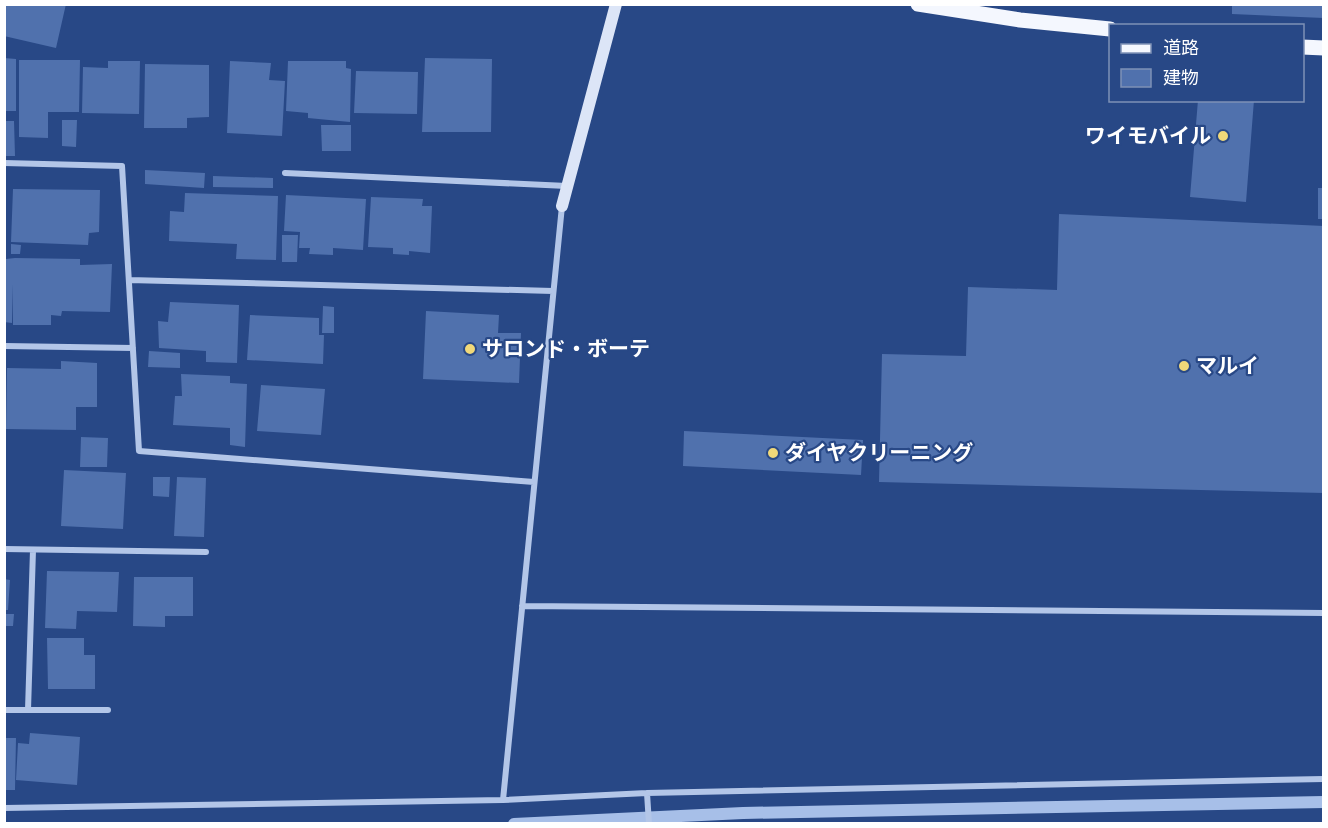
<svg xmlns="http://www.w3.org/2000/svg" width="1328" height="828" font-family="Helvetica,'Noto Sans JP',sans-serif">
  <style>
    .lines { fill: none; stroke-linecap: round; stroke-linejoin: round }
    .stream { stroke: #a7bfe8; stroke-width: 12 }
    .building { fill: #5071ad }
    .street { stroke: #b3c6e8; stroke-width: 6 }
    .secondary { stroke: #dce5f7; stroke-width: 12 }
    .primary { stroke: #f4f7fe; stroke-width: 15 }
    .poi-dot { fill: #f0d879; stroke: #284886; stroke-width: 2 }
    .labels { text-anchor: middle; stroke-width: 4.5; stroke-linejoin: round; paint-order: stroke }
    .poi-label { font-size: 21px; font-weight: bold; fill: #fff; stroke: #284886; text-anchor: start }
  </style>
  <rect width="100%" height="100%" fill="#284886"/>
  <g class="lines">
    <!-- stream -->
    <path class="stream" d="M 514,824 L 743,813 L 1324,802"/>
  </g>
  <!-- building -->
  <path class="building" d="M 4,4 L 66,4 L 56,48 L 4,36 Z
    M 1232,4 L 1324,4 L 1324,18 L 1232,14 Z
    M 4,58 L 16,59 L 16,111 L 4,111 Z
    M 425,58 L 492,59 L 491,132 L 422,132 Z
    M 19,60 L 80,60 L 79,112 L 48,112 L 48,138 L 19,137 Z
    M 108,61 L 140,61 L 139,114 L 82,113 L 83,67 L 108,68 Z
    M 230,61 L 271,63 L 269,80 L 285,81 L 282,136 L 227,133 Z
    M 288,61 L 346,61 L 346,68 L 351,69 L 350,122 L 308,118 L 308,113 L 286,111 Z
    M 145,64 L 209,65 L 209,117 L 187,118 L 187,128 L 144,128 Z
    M 356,71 L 418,72 L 417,114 L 354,113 Z
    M 1198,100 L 1254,100 L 1246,202 L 1190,197 Z
    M 62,120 L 77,120 L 76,147 L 62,146 Z
    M 4,121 L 14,121 L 15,156 L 4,156 Z
    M 321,125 L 351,125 L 351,151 L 322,151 Z
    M 145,170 L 205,173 L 204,188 L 145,184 Z
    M 213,176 L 273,178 L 273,188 L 213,187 Z
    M 1318,188 L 1324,188 L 1324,219 L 1318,219 Z
    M 13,189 L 100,190 L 99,232 L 89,233 L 88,245 L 11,242 Z
    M 185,193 L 278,196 L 276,260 L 236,259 L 237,244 L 169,241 L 170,211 L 184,212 Z
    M 286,195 L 366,199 L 363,250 L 333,248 L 333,255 L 309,254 L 310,248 L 299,248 L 300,232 L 284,231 Z
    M 371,197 L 423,199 L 422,206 L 432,206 L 430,253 L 409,251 L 409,255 L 393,254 L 393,248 L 368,247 Z
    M 1059,214 L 1324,226 L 1324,493 L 879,482 L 882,354 L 966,356 L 968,287 L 1057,290 Z
    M 282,235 L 298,235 L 297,262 L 282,262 Z
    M 11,244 L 21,245 L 20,254 L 11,254 Z
    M 15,258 L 80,259 L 80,265 L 112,264 L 110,312 L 62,311 L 61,316 L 51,315 L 51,325 L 13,325 L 13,284 L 12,323 L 4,322 L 6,259 Z
    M 170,302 L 239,305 L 237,363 L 206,362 L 206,351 L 159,348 L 158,321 L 168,322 Z
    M 323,306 L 334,307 L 334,333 L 322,333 Z
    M 426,311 L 499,315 L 498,333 L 521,333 L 519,383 L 423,379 Z
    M 250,315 L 319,318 L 319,335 L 324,335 L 323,364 L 247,360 Z
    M 149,351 L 180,353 L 180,368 L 148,367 Z
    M 61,361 L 97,363 L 97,407 L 76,407 L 76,430 L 6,429 L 7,368 L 61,369 Z
    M 181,374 L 230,376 L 230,383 L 247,384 L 245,447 L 230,445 L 230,428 L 173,425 L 175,396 L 182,396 Z
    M 261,385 L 325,389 L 321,435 L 257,431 Z
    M 684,431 L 863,440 L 861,475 L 683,466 Z
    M 81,437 L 108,438 L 107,467 L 80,467 Z
    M 64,470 L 126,473 L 123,529 L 61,526 Z
    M 153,477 L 170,477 L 169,497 L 153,496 Z
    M 177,477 L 206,478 L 204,537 L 174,536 Z
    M 47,571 L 119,572 L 117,612 L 77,611 L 76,629 L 45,628 Z
    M 134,577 L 193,577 L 193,616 L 165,616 L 165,627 L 133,626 Z
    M 4,579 L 10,580 L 8,610 L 4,610 Z
    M 4,614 L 14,614 L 13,626 L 4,626 Z
    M 47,638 L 84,638 L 84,655 L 95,655 L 95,689 L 48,689 Z
    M 30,733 L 80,737 L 77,785 L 16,780 L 18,743 L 29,744 Z
    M 4,738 L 16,738 L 15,790 L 4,790 Z"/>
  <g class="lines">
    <!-- street -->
    <path class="street" d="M 4,163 L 122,166 L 139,451 L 534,482
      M 285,173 L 567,186
      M 129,280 L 553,291
      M 4,346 L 133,348
      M 4,549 L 206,552
      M 522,606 L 1324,613
      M 4,710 L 108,710
      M 28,710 L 33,550
      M 647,793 L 649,824
      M 503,800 L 562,206
      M 4,808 L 503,800 L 647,793 L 1324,779"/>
    <!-- secondary -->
    <path class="secondary" d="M 562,206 L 616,4"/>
    <!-- primary -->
    <path class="primary" d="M 918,4 L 1020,20 L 1110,29
      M 1302,47 L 1324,48"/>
  </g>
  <!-- markers -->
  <g class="poi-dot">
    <circle cx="1223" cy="136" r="6"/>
    <circle cx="470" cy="349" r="6"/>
    <circle cx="1184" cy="366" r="6"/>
    <circle cx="773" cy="453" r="6"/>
  </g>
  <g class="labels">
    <!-- poi labels -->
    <g class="poi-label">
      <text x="1211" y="143" text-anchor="end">ワイモバイル</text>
      <text x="482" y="356">サロンド・ボーテ</text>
      <text x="1196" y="373">マルイ</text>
      <text x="785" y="460">ダイヤクリーニング</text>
    </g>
  </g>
  <!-- border -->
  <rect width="1328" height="828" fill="none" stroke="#ffffff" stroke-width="12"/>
  <!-- legend -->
  <rect x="1109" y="24" width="195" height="78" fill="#284886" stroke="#7e91b6" stroke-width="1.5"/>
  <rect x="1121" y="44" width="30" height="9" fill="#f4f7fe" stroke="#7e91b6" stroke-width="1.5"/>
  <text x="1163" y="54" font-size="18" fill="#ffffff">道路</text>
  <rect x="1121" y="69" width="30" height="18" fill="#5071ad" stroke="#7e91b6" stroke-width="1.5"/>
  <text x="1163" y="84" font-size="18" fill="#ffffff">建物</text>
</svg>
